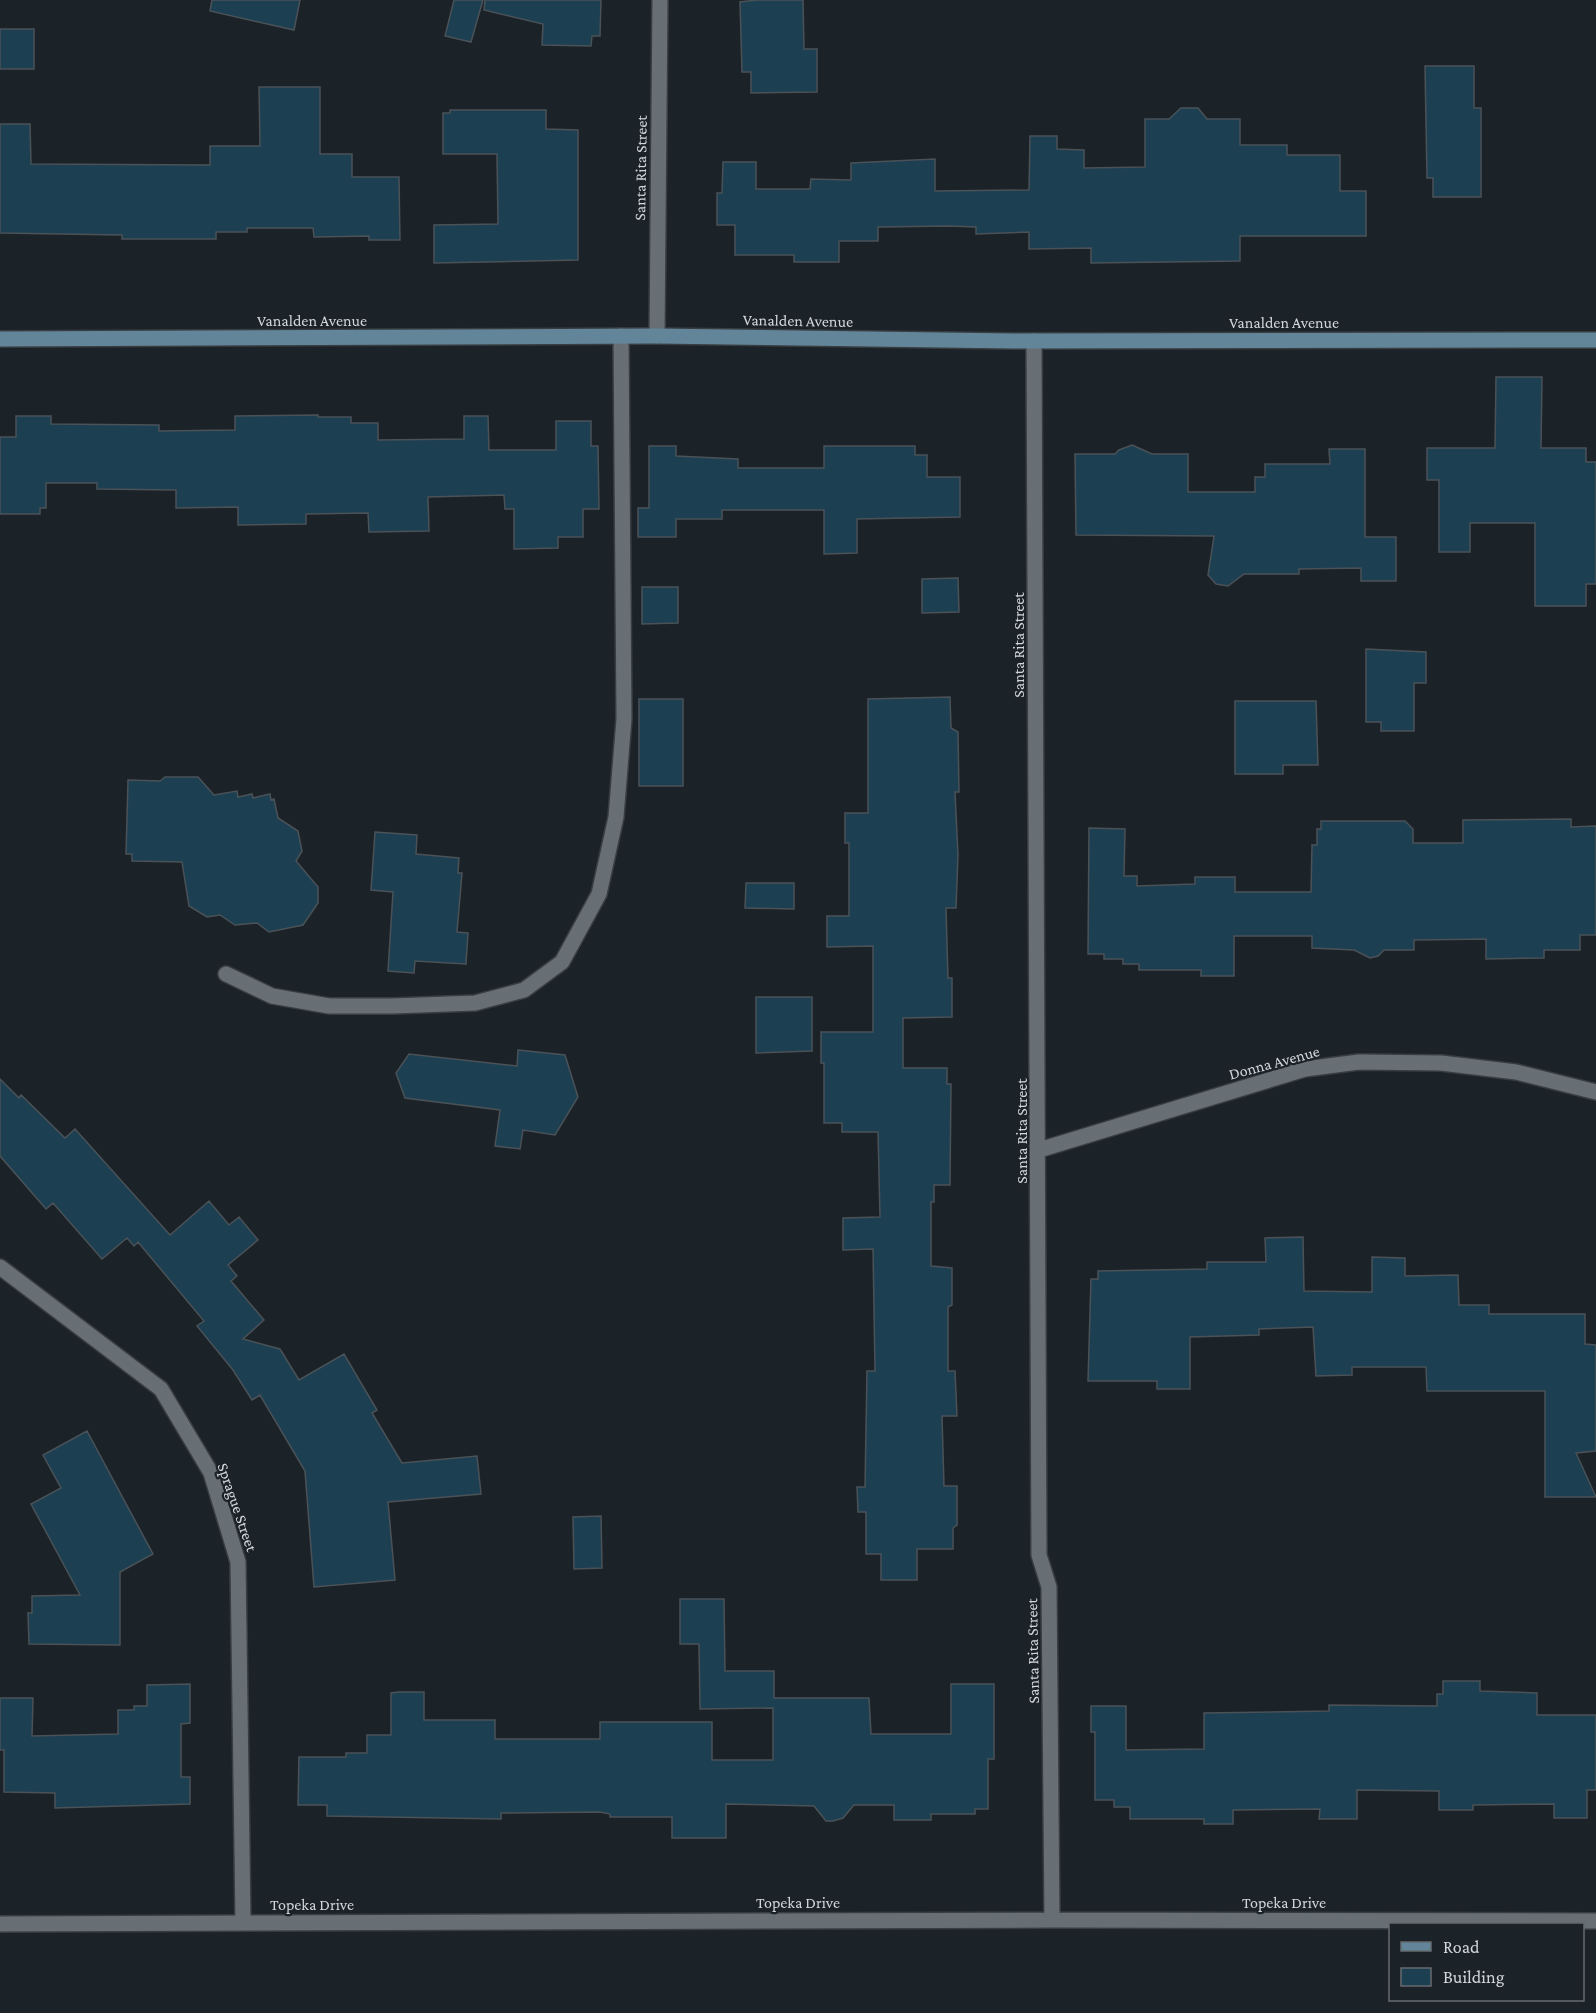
<svg xmlns="http://www.w3.org/2000/svg" width="1596" height="2013" font-family="'Crimson Pro',serif">
  <style>
    .building { fill: #1d3f52; stroke: #4a5258; stroke-width: 1.5 }
    .lines { fill: none; stroke-linecap: round; stroke-linejoin: round }
    .lane-casing { stroke: #373d41; stroke-width: 18 }
    .street-casing { stroke: #373d41; stroke-width: 18 }
    .secondary-casing { stroke: #373d41; stroke-width: 18 }
    .lane { stroke: #676f75; stroke-width: 15 }
    .street { stroke: #676f75; stroke-width: 15 }
    .secondary { stroke: #628599; stroke-width: 15 }
    .labels { text-anchor: middle; stroke-width: 4.5; stroke-linejoin: round; paint-order: stroke }
    .street-label { font-size: 16px; fill: #d1d6d9; stroke: #1c2328 }
  </style>
  <rect width="100%" height="100%" fill="#1c2328"/>
  <!-- building -->
  <path class="building" d="M 212,0 L 300,0 L 294,30 L 210,11 Z
    M 454,0 L 483,0 L 471,42 L 445,36 Z
    M 485,0 L 601,0 L 600,36 L 592,36 L 591,46 L 542,45 L 543,24 L 484,10 Z
    M 756,0 L 803,0 L 804,49 L 817,49 L 817,92 L 751,93 L 751,72 L 742,72 L 740,2 Z
    M 0,29 L 34,29 L 34,69 L 0,69 Z
    M 1425,66 L 1474,66 L 1474,108 L 1481,108 L 1481,197 L 1433,197 L 1433,178 L 1427,178 Z
    M 259,87 L 320,87 L 320,154 L 352,154 L 352,177 L 399,177 L 400,240 L 369,240 L 369,236 L 314,237 L 313,228 L 247,228 L 247,232 L 216,232 L 216,239 L 122,239 L 122,235 L 0,233 L 0,124 L 30,124 L 31,164 L 210,165 L 210,146 L 260,146 Z
    M 1181,108 L 1198,108 L 1207,119 L 1240,119 L 1240,145 L 1287,145 L 1287,155 L 1340,155 L 1340,191 L 1366,191 L 1366,236 L 1240,236 L 1240,261 L 1091,263 L 1091,248 L 1029,249 L 1029,232 L 976,234 L 976,227 L 950,226 L 878,227 L 878,241 L 839,241 L 839,262 L 794,262 L 794,255 L 735,255 L 735,225 L 717,225 L 717,193 L 722,193 L 723,162 L 756,162 L 756,189 L 810,189 L 811,179 L 851,180 L 851,163 L 935,159 L 935,191 L 1029,190 L 1030,136 L 1057,136 L 1057,149 L 1084,150 L 1084,168 L 1145,167 L 1145,119 L 1169,119 Z
    M 450,110 L 546,110 L 546,129 L 578,130 L 578,260 L 434,263 L 434,225 L 498,224 L 497,154 L 443,154 L 443,113 L 450,113 Z
    M 1496,377 L 1542,377 L 1541,448 L 1586,448 L 1586,462 L 1596,462 L 1596,584 L 1586,584 L 1586,606 L 1535,606 L 1535,523 L 1470,523 L 1470,552 L 1439,552 L 1439,480 L 1427,480 L 1427,448 L 1495,448 Z
    M 318,415 L 318,417 L 351,417 L 351,423 L 378,423 L 378,440 L 464,439 L 464,416 L 488,416 L 489,450 L 556,450 L 556,421 L 591,421 L 591,446 L 598,446 L 599,509 L 583,509 L 583,537 L 558,537 L 558,548 L 514,549 L 514,509 L 505,509 L 504,495 L 428,497 L 429,531 L 369,532 L 368,513 L 306,514 L 306,524 L 238,525 L 238,507 L 176,508 L 176,490 L 97,489 L 97,483 L 46,483 L 46,508 L 40,508 L 40,514 L 0,514 L 0,437 L 16,437 L 16,416 L 51,416 L 51,424 L 159,425 L 159,431 L 235,430 L 235,416 Z
    M 1132,445 L 1152,454 L 1188,454 L 1188,492 L 1255,492 L 1255,477 L 1265,477 L 1265,464 L 1330,464 L 1329,449 L 1365,449 L 1365,537 L 1396,537 L 1396,581 L 1361,581 L 1361,568 L 1299,569 L 1299,574 L 1244,574 L 1228,586 L 1216,584 L 1208,575 L 1214,536 L 1076,535 L 1075,454 L 1115,454 L 1119,450 Z
    M 649,446 L 676,446 L 676,456 L 738,459 L 738,468 L 824,468 L 824,446 L 915,446 L 915,455 L 927,455 L 927,477 L 960,477 L 960,517 L 857,519 L 857,553 L 824,554 L 824,510 L 722,510 L 722,519 L 676,519 L 676,537 L 638,537 L 638,508 L 649,508 Z
    M 958,578 L 959,612 L 922,613 L 922,579 Z
    M 642,587 L 678,587 L 678,623 L 642,624 Z
    M 1366,649 L 1426,652 L 1426,683 L 1414,683 L 1414,731 L 1381,731 L 1381,722 L 1366,722 Z
    M 950,697 L 951,728 L 958,732 L 959,792 L 955,792 L 958,855 L 956,908 L 946,908 L 948,978 L 952,978 L 952,1017 L 903,1018 L 903,1068 L 947,1068 L 947,1084 L 951,1084 L 950,1185 L 934,1185 L 934,1202 L 931,1202 L 931,1266 L 952,1268 L 952,1305 L 948,1307 L 948,1371 L 955,1371 L 957,1416 L 942,1416 L 944,1486 L 957,1486 L 957,1525 L 953,1528 L 953,1549 L 917,1549 L 917,1580 L 881,1580 L 881,1554 L 866,1554 L 866,1512 L 858,1512 L 857,1487 L 865,1487 L 867,1371 L 875,1371 L 873,1249 L 843,1250 L 843,1218 L 880,1217 L 878,1132 L 842,1132 L 842,1123 L 824,1123 L 824,1063 L 821,1063 L 821,1032 L 873,1032 L 873,946 L 827,947 L 827,916 L 849,916 L 849,843 L 845,843 L 845,813 L 868,813 L 868,699 Z
    M 639,699 L 683,699 L 683,786 L 639,786 Z
    M 1235,701 L 1316,701 L 1318,765 L 1283,765 L 1283,774 L 1235,774 Z
    M 165,777 L 198,777 L 214,795 L 237,791 L 238,797 L 252,794 L 253,798 L 270,794 L 271,800 L 274,799 L 278,818 L 298,831 L 302,851 L 296,861 L 318,887 L 318,903 L 303,925 L 269,932 L 257,923 L 235,925 L 220,915 L 207,917 L 189,906 L 182,862 L 132,861 L 132,854 L 126,854 L 128,780 L 160,781 Z
    M 1571,819 L 1571,827 L 1596,826 L 1596,935 L 1580,935 L 1580,950 L 1544,950 L 1544,958 L 1486,959 L 1486,939 L 1414,940 L 1414,950 L 1384,950 L 1378,956 L 1370,958 L 1354,950 L 1312,948 L 1312,936 L 1234,936 L 1234,976 L 1201,976 L 1201,970 L 1139,970 L 1139,964 L 1123,964 L 1123,959 L 1104,959 L 1104,954 L 1088,954 L 1089,828 L 1125,829 L 1124,876 L 1137,876 L 1137,886 L 1195,884 L 1195,877 L 1235,877 L 1235,892 L 1311,892 L 1312,845 L 1317,845 L 1317,829 L 1321,829 L 1321,821 L 1405,821 L 1413,829 L 1413,843 L 1463,843 L 1463,820 Z
    M 375,832 L 417,835 L 416,854 L 459,858 L 458,873 L 462,873 L 457,932 L 468,933 L 466,964 L 415,961 L 414,973 L 388,971 L 393,892 L 371,890 Z
    M 746,883 L 794,883 L 794,909 L 745,908 Z
    M 756,997 L 812,997 L 812,1051 L 756,1053 Z
    M 518,1050 L 565,1055 L 578,1097 L 555,1135 L 523,1130 L 520,1149 L 495,1146 L 500,1110 L 405,1098 L 396,1073 L 409,1054 L 517,1066 Z
    M 0,1079 L 19,1098 L 21,1095 L 65,1138 L 75,1129 L 170,1235 L 209,1201 L 229,1225 L 239,1217 L 258,1240 L 228,1265 L 237,1276 L 231,1281 L 264,1320 L 243,1339 L 280,1349 L 299,1380 L 344,1354 L 377,1410 L 372,1413 L 402,1463 L 477,1456 L 481,1494 L 388,1502 L 395,1580 L 314,1587 L 305,1471 L 260,1395 L 252,1400 L 233,1370 L 197,1326 L 204,1321 L 138,1242 L 134,1246 L 127,1238 L 102,1259 L 53,1203 L 46,1209 L 0,1156 Z
    M 1303,1237 L 1304,1291 L 1372,1292 L 1372,1257 L 1405,1258 L 1405,1276 L 1458,1275 L 1459,1305 L 1489,1305 L 1489,1314 L 1585,1314 L 1585,1344 L 1596,1345 L 1596,1451 L 1576,1453 L 1596,1497 L 1545,1497 L 1545,1391 L 1427,1391 L 1426,1367 L 1352,1367 L 1352,1375 L 1316,1376 L 1313,1327 L 1259,1329 L 1259,1335 L 1190,1337 L 1190,1389 L 1157,1389 L 1157,1381 L 1088,1381 L 1091,1279 L 1098,1279 L 1098,1271 L 1207,1269 L 1207,1262 L 1266,1262 L 1265,1238 Z
    M 87,1431 L 153,1554 L 120,1572 L 120,1645 L 29,1644 L 28,1613 L 32,1613 L 32,1596 L 80,1595 L 31,1504 L 61,1488 L 43,1455 Z
    M 601,1516 L 602,1568 L 574,1569 L 573,1517 Z
    M 680,1599 L 724,1599 L 725,1671 L 774,1671 L 774,1698 L 869,1698 L 871,1734 L 951,1734 L 951,1684 L 994,1684 L 994,1759 L 988,1759 L 988,1809 L 975,1809 L 975,1814 L 931,1814 L 931,1820 L 894,1820 L 894,1805 L 854,1805 L 843,1818 L 833,1821 L 826,1821 L 814,1806 L 726,1804 L 726,1838 L 672,1838 L 672,1817 L 610,1817 L 610,1814 L 600,1812 L 501,1813 L 501,1819 L 327,1816 L 327,1805 L 298,1805 L 299,1757 L 346,1757 L 346,1753 L 367,1753 L 367,1735 L 391,1735 L 391,1693 L 399,1692 L 424,1692 L 424,1720 L 495,1720 L 495,1739 L 600,1739 L 600,1722 L 712,1722 L 712,1760 L 773,1760 L 773,1708 L 700,1709 L 699,1644 L 680,1644 Z
    M 1443,1681 L 1480,1681 L 1480,1691 L 1537,1693 L 1537,1715 L 1596,1715 L 1596,1790 L 1587,1790 L 1587,1818 L 1554,1818 L 1554,1804 L 1473,1805 L 1473,1810 L 1439,1810 L 1439,1791 L 1357,1790 L 1357,1819 L 1319,1819 L 1320,1809 L 1233,1810 L 1233,1824 L 1204,1824 L 1204,1819 L 1130,1819 L 1130,1807 L 1114,1807 L 1114,1800 L 1095,1800 L 1095,1732 L 1091,1732 L 1091,1706 L 1126,1706 L 1126,1750 L 1204,1749 L 1204,1713 L 1329,1711 L 1329,1705 L 1437,1706 L 1437,1694 L 1443,1694 Z
    M 190,1684 L 190,1723 L 181,1724 L 181,1777 L 190,1777 L 190,1804 L 55,1808 L 55,1793 L 4,1792 L 4,1750 L 0,1750 L 0,1698 L 33,1698 L 32,1736 L 118,1734 L 118,1710 L 134,1710 L 134,1706 L 147,1706 L 147,1685 Z"/>
  <g class="lines">
    <defs>
      <path id="lane" d="M 226,974 L 272,996 L 329,1006 L 393,1006 L 475,1003 L 524,990 L 562,962 L 599,894 L 616,817 L 624,719 L 621,336"/>
      <path id="street" d="M 657,336 L 660,0
        M 1034,341 L 1039,1555 L 1049,1587 L 1052,1920
        M 1039,1150 L 1305,1069 L 1359,1062 L 1441,1063 L 1516,1072 L 1596,1092
        M 0,1267 L 161,1389 L 211,1473 L 238,1562 L 243,1922
        M 0,1924 L 1052,1920 L 1596,1921"/>
      <path id="secondary" d="M 0,339 L 657,336 L 1014,341 L 1596,340"/>
    </defs>
    <!-- lane casing -->
    <use href="#lane" class="lane-casing"/>
    <!-- street casing -->
    <use href="#street" class="street-casing"/>
    <!-- secondary casing -->
    <use href="#secondary" class="secondary-casing"/>
    <!-- lane -->
    <use href="#lane" class="lane"/>
    <!-- street -->
    <use href="#street" class="street"/>
    <!-- secondary -->
    <use href="#secondary" class="secondary"/>
  </g>
  <g class="labels">
    <!-- street labels -->
    <g class="street-label">
      <text transform="translate(640 168) rotate(-89)" y="6">Santa Rita Street</text>
      <text x="312" y="326">Vanalden Avenue</text>
      <text transform="translate(798 320) rotate(1)" y="6">Vanalden Avenue</text>
      <text x="1284" y="328">Vanalden Avenue</text>
      <text transform="translate(1018 645) rotate(-90)" y="6">Santa Rita Street</text>
      <text transform="translate(1274 1062) rotate(-15)" y="6">Donna Avenue</text>
      <text transform="translate(1021 1131) rotate(-90)" y="6">Santa Rita Street</text>
      <text transform="translate(238 1507) rotate(71)" y="6">Sprague Street</text>
      <text transform="translate(1032 1651) rotate(-91)" y="6">Santa Rita Street</text>
      <text x="798" y="1908">Topeka Drive</text>
      <text x="1284" y="1908">Topeka Drive</text>
      <text x="312" y="1910">Topeka Drive</text>
    </g>
  </g>
  <!-- legend -->
  <rect x="1389" y="1923" width="195" height="78" fill="#1c2328" stroke="#646b6f" stroke-width="1.5"/>
  <rect x="1401" y="1942" width="30" height="9" fill="#628599" stroke="#646b6f" stroke-width="1.5"/>
  <text x="1443" y="1953" font-size="18" fill="#d1d6d9">Road</text>
  <rect x="1401" y="1968" width="30" height="18" fill="#1d3f52" stroke="#646b6f" stroke-width="1.5"/>
  <text x="1443" y="1983" font-size="18" fill="#d1d6d9">Building</text>
</svg>
